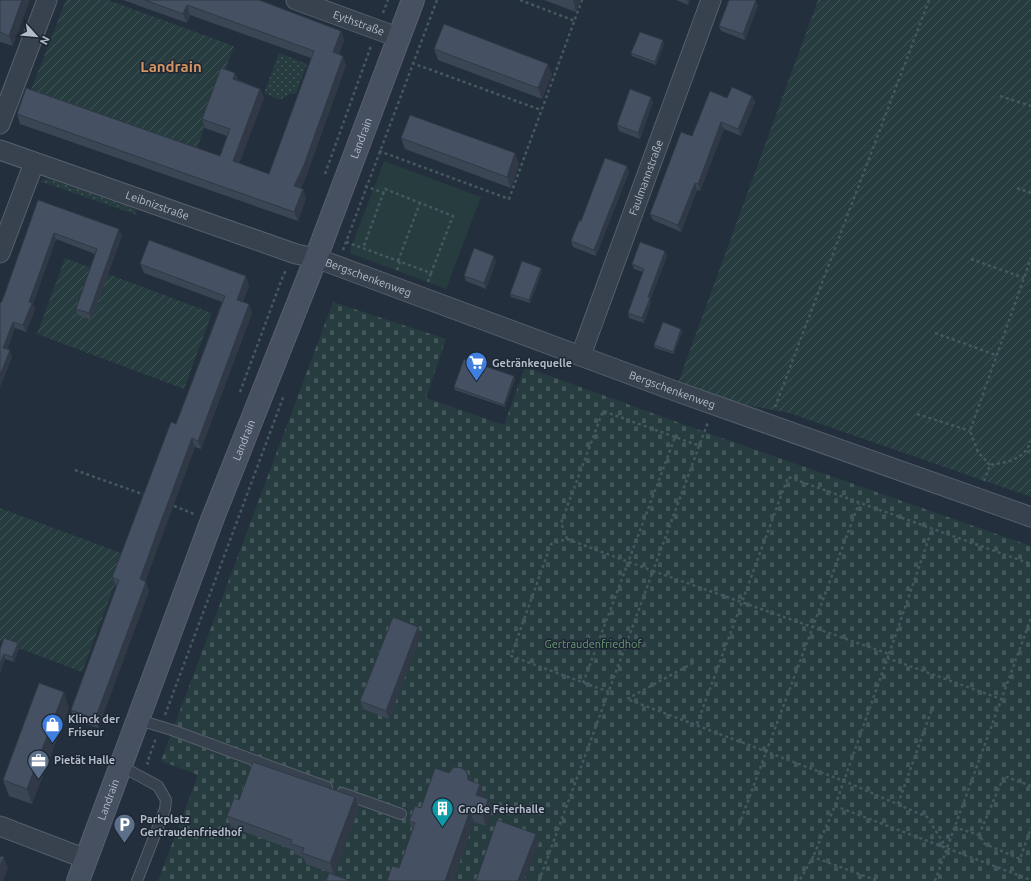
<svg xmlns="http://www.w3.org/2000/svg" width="1031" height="881" font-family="Ubuntu,sans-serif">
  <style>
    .grass { fill: url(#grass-dots) }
    .cemetery { fill: url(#cemetery-stones) }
    .park { fill: #263c3f }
    .garden { fill: url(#garden-furrows) }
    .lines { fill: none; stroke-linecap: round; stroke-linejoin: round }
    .lane-casing { stroke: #565f6c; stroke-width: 12 }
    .street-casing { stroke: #565f6c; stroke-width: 21 }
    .secondary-casing { stroke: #565f6c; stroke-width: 24 }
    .path { stroke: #44595c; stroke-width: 2.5; stroke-dasharray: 3 3; stroke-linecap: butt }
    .lane { stroke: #38414e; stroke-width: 10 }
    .street { stroke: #38414e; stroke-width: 19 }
    .secondary { stroke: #465061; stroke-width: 22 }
    .wall { fill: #3b4654 }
    .shaded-wall { fill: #303945 }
    .building { fill: #455162; stroke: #303945 }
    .labels { text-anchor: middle; stroke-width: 3; stroke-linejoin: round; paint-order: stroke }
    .street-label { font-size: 11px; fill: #b4bcc9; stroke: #1d2633 }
    .poi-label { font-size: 11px; font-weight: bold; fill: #b4bcc9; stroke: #1d2633; text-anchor: start }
    .park-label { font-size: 11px; fill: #6b9a76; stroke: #1d2633 }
    .district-label { font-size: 15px; font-weight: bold; fill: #d59563; stroke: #1d2633 }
  </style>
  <defs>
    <pattern id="grass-dots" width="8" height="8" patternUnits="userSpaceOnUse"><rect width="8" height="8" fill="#263c3f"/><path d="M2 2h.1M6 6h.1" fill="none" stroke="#435659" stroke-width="1.8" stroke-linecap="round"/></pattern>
    <pattern id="cemetery-stones" width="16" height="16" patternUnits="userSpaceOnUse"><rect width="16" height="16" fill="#263c3f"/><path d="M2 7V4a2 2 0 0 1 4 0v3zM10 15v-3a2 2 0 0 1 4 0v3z" fill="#435659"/></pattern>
    <pattern id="garden-furrows" width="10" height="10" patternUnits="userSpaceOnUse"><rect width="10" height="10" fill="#263c3f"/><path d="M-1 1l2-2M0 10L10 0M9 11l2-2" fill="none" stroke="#435659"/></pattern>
  </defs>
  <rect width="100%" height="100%" fill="#242f3e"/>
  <!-- grass -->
  <path class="grass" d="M 279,53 L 307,64 L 296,93 L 289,94 L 280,100 L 264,93 Z
    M 49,179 L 135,209 L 137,215 L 39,181 Z"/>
  <!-- cemetery -->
  <path class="cemetery" d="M 333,302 L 446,339 L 426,398 L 504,425 L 525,367 L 705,432 L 1031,546 L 1031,881 L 158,881 L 198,775 L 161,761 Z"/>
  <!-- park -->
  <path class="park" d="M 384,161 L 481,197 L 446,289 L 349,253 Z"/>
  <!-- garden -->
  <path class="garden" d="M 66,0 L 108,0 L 234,46 L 197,148 L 31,90 Z
    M 818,0 L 1031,0 L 1031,497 L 789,413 L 675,391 Z
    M 65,258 L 212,313 L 184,389 L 37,334 Z
    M 0,508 L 126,555 L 82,672 L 0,641 Z"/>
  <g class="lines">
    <defs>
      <path id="lane" d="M 139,720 L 172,730 L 327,787
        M 121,766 L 158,786 L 166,800 L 165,809 L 137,881
        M 342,793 L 401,814"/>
      <g id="street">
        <path id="s1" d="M 296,0 L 400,38"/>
        <path d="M 0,124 L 47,0"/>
        <path id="s2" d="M 0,150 L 296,254 L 316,258 L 675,391 L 1031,517"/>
        <path d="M 0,253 L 34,163"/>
        <path id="s3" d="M 581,355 L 711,0"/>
        <path d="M 0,826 L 86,859"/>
      </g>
      <g id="secondary">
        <path id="s4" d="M 78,881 L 212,520 L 316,258 L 413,0"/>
      </g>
    </defs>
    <!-- lane casing -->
    <use href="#lane" class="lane-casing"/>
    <!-- street casing -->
    <use href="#street" class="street-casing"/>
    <!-- secondary casing -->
    <use href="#secondary" class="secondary-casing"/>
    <!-- path -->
    <path class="path" d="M 520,0 L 575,21
      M 383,13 L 388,0
      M 412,63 L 541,110
      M 1000,96 L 1031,106
      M 379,151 L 509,199 L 582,0
      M 325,174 L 371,46
      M 365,186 L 384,193
      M 1017,188 L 1031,193
      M 346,242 L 431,273 L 453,216 L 385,189 L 363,248
      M 343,250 L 437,0
      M 971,259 L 1024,278
      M 398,261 L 420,203
      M 397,270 L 400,262
      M 428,282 L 431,273
      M 935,333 L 996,355
      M 240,392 L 283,276 L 286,270
      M 775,407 L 929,0
      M 917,414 L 970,431
      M 1027,451 L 1031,453
      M 990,465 L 978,452 L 970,431 L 1031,258
      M 75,470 L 145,495
      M 984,481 L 990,465 C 1008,462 1024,460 1031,441
      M 174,506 L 194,514
      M 567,539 L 653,571 L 708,422
      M 889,654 L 932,529
      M 887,658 L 1001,699
      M 693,663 L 627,699 L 844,781 L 927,817 L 946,847
      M 583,683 L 675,437
      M 609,692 L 511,656 L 551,544 L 567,539 L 561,523 L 603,411 L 700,446
      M 165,715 L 284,395
      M 697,724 L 788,477 L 1031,564
      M 149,764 L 147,763 L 156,738
      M 1031,786 L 1004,776 L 979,835 L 985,844 L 1020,859 L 1031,828
      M 898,804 L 933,706
      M 835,806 L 1031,880
      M 739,825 L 859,503
      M 954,827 L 979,835
      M 539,881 L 653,571 L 889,654 L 835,806 L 813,857
      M 794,881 L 801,878 L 813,857 L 878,881
      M 935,881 L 1031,618"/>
    <!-- lane -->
    <use href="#lane" class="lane"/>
    <!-- street -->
    <use href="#street" class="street"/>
    <!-- secondary -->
    <use href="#secondary" class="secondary"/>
  </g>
  <!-- wall -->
  <path class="wall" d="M 0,0 L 13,46 L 0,42 Z
    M 123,0 L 259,0 L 341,31 L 344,40 L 339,54 L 346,65 L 307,174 L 301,188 L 303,189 L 306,198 L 298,221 L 20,124 L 17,114 L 220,156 L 227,136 L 205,128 L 202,119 L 235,73 L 238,80 L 260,89 L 264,98 L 239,163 L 269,174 L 311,58 L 190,15 L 187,23 Z
    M 544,0 L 581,0 L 576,12 Z
    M 676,0 L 690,0 L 688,5 Z
    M 758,5 L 745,40 L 721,31 L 719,26 Z
    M 664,43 L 656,65 L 632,56 L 631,53 Z
    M 434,49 L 552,74 L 542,99 L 438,60 Z
    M 752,96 L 755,102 L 741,136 L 724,129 L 700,191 L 697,190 L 681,232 L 653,220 L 650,214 L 692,136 L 727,98 Z
    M 653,102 L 640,139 L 619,131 L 617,125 Z
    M 401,138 L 519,164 L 511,188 L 405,149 Z
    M 629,172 L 596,256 L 573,247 L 571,241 L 581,221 Z
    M 38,200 L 122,236 L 91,320 L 78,315 L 76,309 L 95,254 L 56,239 L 33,304 L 35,309 L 26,332 L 15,328 L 7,349 L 12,357 L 0,387 L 0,302 L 1,303 L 4,296 Z
    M 665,251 L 667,256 L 650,300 L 651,302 L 644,323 L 629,318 L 628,313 L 643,272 L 634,269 L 632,264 Z
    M 496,261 L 486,289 L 466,281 L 464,276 Z
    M 140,264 L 249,285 L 243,302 L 249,304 L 252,313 L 201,449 L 195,447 L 160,541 L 145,582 L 149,591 L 98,728 L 74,719 L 71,710 L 116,587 L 116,586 L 112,577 L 176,424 L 222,302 L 144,273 Z
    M 541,268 L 542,271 L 530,303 L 511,297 L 510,294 Z
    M 681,329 L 682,331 L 674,354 L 655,348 L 654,345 Z
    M 515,379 L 505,407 L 455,390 L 454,387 Z
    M 421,635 L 389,719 L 363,709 L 360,701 Z
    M 18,643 L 19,648 L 14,662 L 5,659 L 0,649 Z
    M 69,708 L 32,804 L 9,796 L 3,780 Z
    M 467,772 L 471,781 L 484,795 L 483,797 L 488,799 L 492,810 L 486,826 L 474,822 L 453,881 L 387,881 L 399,868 L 413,831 L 409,821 L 421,808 Z
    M 239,800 L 359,808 L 334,874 L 306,864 L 304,858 L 295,854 L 293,850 L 231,827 L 227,816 Z"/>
  <!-- shaded-wall -->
  <path class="shaded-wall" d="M 22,0 L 30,0 L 13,46 L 9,36 Z
    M 573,0 L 581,0 L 576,12 L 573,1 Z
    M 687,0 L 690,0 L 688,5 Z
    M 756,0 L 758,5 L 745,40 L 743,34 Z
    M 187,5 L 190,15 L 187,23 L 183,14 Z
    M 341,31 L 344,40 L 336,61 L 333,52 Z
    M 663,40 L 664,43 L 656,65 L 655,62 Z
    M 343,56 L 346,65 L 307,174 L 298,195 L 294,186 Z
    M 548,64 L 552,74 L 542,99 L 538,88 Z
    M 235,73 L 238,82 L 233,79 Z
    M 260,89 L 264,98 L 237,170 L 233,161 Z
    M 752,96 L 755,102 L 741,136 L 738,129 Z
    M 651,97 L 653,102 L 640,139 L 638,133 Z
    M 721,122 L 724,129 L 700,191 L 698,184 Z
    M 515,153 L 519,164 L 511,188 L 507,177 Z
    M 627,166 L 629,172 L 596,256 L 594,250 Z
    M 695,183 L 697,190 L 681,232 L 678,225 Z
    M 303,189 L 306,198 L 298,221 L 294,212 Z
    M 119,229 L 122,236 L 91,320 L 89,313 Z
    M 54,233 L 56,239 L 33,304 L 35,309 L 26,332 L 23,325 L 29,302 Z
    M 665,251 L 667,256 L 650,300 L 651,302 L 644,323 L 642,318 L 648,297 Z
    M 494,256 L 496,261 L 486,289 L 484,283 Z
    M 541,268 L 542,271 L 530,303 L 529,300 Z
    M 246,276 L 249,285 L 240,309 L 237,300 Z
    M 249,304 L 252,313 L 201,449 L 198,441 Z
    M 13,322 L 15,328 L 6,354 L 3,348 Z
    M 681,329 L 682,331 L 674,354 L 673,352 Z
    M 10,350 L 12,357 L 0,387 L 0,375 Z
    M 514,376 L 515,379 L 505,407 L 504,405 Z
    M 192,438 L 195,447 L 143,588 L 140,579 Z
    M 146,582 L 149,591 L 98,728 L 95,719 Z
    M 418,627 L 421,635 L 389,719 L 386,711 Z
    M 18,643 L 19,648 L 14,662 L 12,657 Z
    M 4,654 L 5,659 L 0,674 L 0,664 Z
    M 64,692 L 69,708 L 32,804 L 27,789 Z
    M 467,772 L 471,783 L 468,780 Z
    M 480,784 L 484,795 L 480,805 L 476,795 Z
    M 355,797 L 359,808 L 334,874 L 330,863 Z
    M 488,799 L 492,810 L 486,826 L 483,816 Z
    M 470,811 L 474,822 L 453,881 L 445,881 Z
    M 536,834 L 539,843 L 524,881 L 518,881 Z
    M 4,857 L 8,869 L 3,881 L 0,881 L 0,866 Z"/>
  <!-- building -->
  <path class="building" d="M 0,0 L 22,0 L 9,36 L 0,32 Z
    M 145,0 L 259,0 L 341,31 L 333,52 L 343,56 L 304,165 L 294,186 L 303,189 L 294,212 L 17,114 L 26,88 L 220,156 L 230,129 L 202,119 L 221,68 L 235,73 L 233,79 L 260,89 L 233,161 L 269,174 L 314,51 L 187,5 L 183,14 Z
    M 729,0 L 756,0 L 743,34 L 719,26 Z
    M 444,24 L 548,64 L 538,88 L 434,49 Z
    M 640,32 L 663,40 L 655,62 L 631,53 Z
    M 732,87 L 752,96 L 738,129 L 721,122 L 698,184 L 695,183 L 678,225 L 650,214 L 681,132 L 692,136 L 710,91 L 727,98 Z
    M 630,89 L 651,97 L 638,133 L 617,125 Z
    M 410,115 L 515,153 L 507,177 L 401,138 Z
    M 605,158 L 627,166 L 594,250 L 571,241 L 579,221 L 581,221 Z
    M 38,200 L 119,229 L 89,313 L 76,309 L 97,249 L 54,233 L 29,302 L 32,303 L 23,325 L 13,322 L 3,348 L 10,350 L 0,375 L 0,302 L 1,303 L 4,296 Z
    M 149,240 L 246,276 L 237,300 L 249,304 L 198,441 L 192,438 L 157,532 L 140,579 L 146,582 L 95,719 L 71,710 L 119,580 L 112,577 L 115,570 L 171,422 L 176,424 L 225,296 L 140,264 Z
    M 640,242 L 665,251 L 648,297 L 650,298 L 642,318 L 628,313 L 644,269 L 632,264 Z
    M 474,248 L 494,256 L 484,283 L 464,276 Z
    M 522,261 L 541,268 L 529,300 L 510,294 Z
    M 663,322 L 681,329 L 673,352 L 654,345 Z
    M 464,359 L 514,376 L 504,405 L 454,387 Z
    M 393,617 L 418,627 L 386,711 L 360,701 Z
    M 4,638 L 18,643 L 12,657 L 4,654 L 0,664 L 0,649 Z
    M 39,683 L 64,692 L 27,789 L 3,780 Z
    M 253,762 L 355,797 L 330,863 L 302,853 L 304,848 L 291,844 L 292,840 L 227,816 L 234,798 L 239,800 Z
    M 454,767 L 462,768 L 467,772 L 468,780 L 480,784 L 476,795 L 488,799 L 483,816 L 470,811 L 445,881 L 387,881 L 392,866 L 399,868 L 415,823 L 409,821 L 415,806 L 421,808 L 435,768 L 449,773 Z
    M 497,820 L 536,834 L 518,881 L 476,881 Z
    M 0,856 L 4,857 L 0,866 Z
    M 329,873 L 351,881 L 326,881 Z"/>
  <!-- icons -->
  <defs>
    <symbol id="supermarket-pin" viewBox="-11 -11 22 30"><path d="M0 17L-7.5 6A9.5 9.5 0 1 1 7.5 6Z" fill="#3f7fe0" stroke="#1d2633"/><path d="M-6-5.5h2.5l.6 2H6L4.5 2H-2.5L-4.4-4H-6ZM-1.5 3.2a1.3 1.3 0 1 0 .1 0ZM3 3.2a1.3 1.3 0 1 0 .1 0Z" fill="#fff"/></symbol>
    <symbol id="shop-pin" viewBox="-11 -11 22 30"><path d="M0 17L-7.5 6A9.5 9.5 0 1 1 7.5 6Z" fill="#3f7fe0" stroke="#1d2633"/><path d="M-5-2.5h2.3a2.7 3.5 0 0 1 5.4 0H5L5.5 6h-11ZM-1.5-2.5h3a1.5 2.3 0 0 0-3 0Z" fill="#fff"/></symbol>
    <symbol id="office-pin" viewBox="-11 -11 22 30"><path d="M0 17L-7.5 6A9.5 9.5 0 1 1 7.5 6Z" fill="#5c6f8a" stroke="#1d2633"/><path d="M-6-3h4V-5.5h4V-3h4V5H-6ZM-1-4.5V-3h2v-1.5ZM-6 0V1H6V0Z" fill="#fff"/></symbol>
    <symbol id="building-pin" viewBox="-11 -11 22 30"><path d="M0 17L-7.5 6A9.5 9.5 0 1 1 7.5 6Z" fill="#0f9aa8" stroke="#1d2633"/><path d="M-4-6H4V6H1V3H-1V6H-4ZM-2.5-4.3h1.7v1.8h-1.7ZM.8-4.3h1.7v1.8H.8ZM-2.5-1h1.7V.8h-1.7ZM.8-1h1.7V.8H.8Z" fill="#fff"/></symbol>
    <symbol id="parking-pin" viewBox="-11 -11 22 30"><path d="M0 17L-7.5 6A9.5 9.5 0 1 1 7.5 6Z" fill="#5c6f8a" stroke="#1d2633"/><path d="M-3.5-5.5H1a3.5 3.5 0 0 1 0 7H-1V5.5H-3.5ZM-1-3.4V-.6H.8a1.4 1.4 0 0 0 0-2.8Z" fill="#fff"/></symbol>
  </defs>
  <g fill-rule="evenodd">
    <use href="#supermarket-pin" x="464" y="350" width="25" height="34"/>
    <use href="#shop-pin" x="40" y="712" width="25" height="34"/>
    <use href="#office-pin" x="26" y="748" width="25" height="34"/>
    <use href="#building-pin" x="430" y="796" width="25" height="34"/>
    <use href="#parking-pin" x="112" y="812" width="25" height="34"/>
  </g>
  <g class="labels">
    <!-- street labels -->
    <g class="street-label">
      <text dy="4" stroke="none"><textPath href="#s1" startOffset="67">Eythstraße</textPath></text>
      <text dy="4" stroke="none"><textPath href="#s4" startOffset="795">Landrain</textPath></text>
      <text dy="4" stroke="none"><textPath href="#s3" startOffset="189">Faulmannstraße</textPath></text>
      <text dy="4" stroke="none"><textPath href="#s2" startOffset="167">Leibnizstraße</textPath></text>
      <text dy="4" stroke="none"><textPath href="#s2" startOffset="390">Bergschenkenweg</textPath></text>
      <text dy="4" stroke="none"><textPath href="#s2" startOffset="714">Bergschenkenweg</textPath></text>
      <text dy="4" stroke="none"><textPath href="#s4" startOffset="471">Landrain</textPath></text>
      <text dy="4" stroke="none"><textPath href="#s4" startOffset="87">Landrain</textPath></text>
    </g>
    <!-- poi labels -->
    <g class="poi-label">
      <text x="492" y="367">Getränkequelle</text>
      <text x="68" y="723">Klinck der<tspan x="68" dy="13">Friseur</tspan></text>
      <text x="54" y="764">Pietät Halle</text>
      <text x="458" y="813">Große Feierhalle</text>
      <text x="140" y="823">Parkplatz<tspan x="140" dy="13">Gertraudenfriedhof</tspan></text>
    </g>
    <!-- park labels -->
    <g class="park-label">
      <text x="593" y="648">Gertraudenfriedhof</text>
    </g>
    <!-- district labels -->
    <g class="district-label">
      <text x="171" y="72">Landrain</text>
    </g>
  </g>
  <!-- north arrow -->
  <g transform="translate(36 36) rotate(117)" stroke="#1d2633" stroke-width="3" paint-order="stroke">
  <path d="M0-3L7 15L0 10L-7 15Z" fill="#b4bcc9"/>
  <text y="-6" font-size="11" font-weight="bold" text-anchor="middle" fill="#b4bcc9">N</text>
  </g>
</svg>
